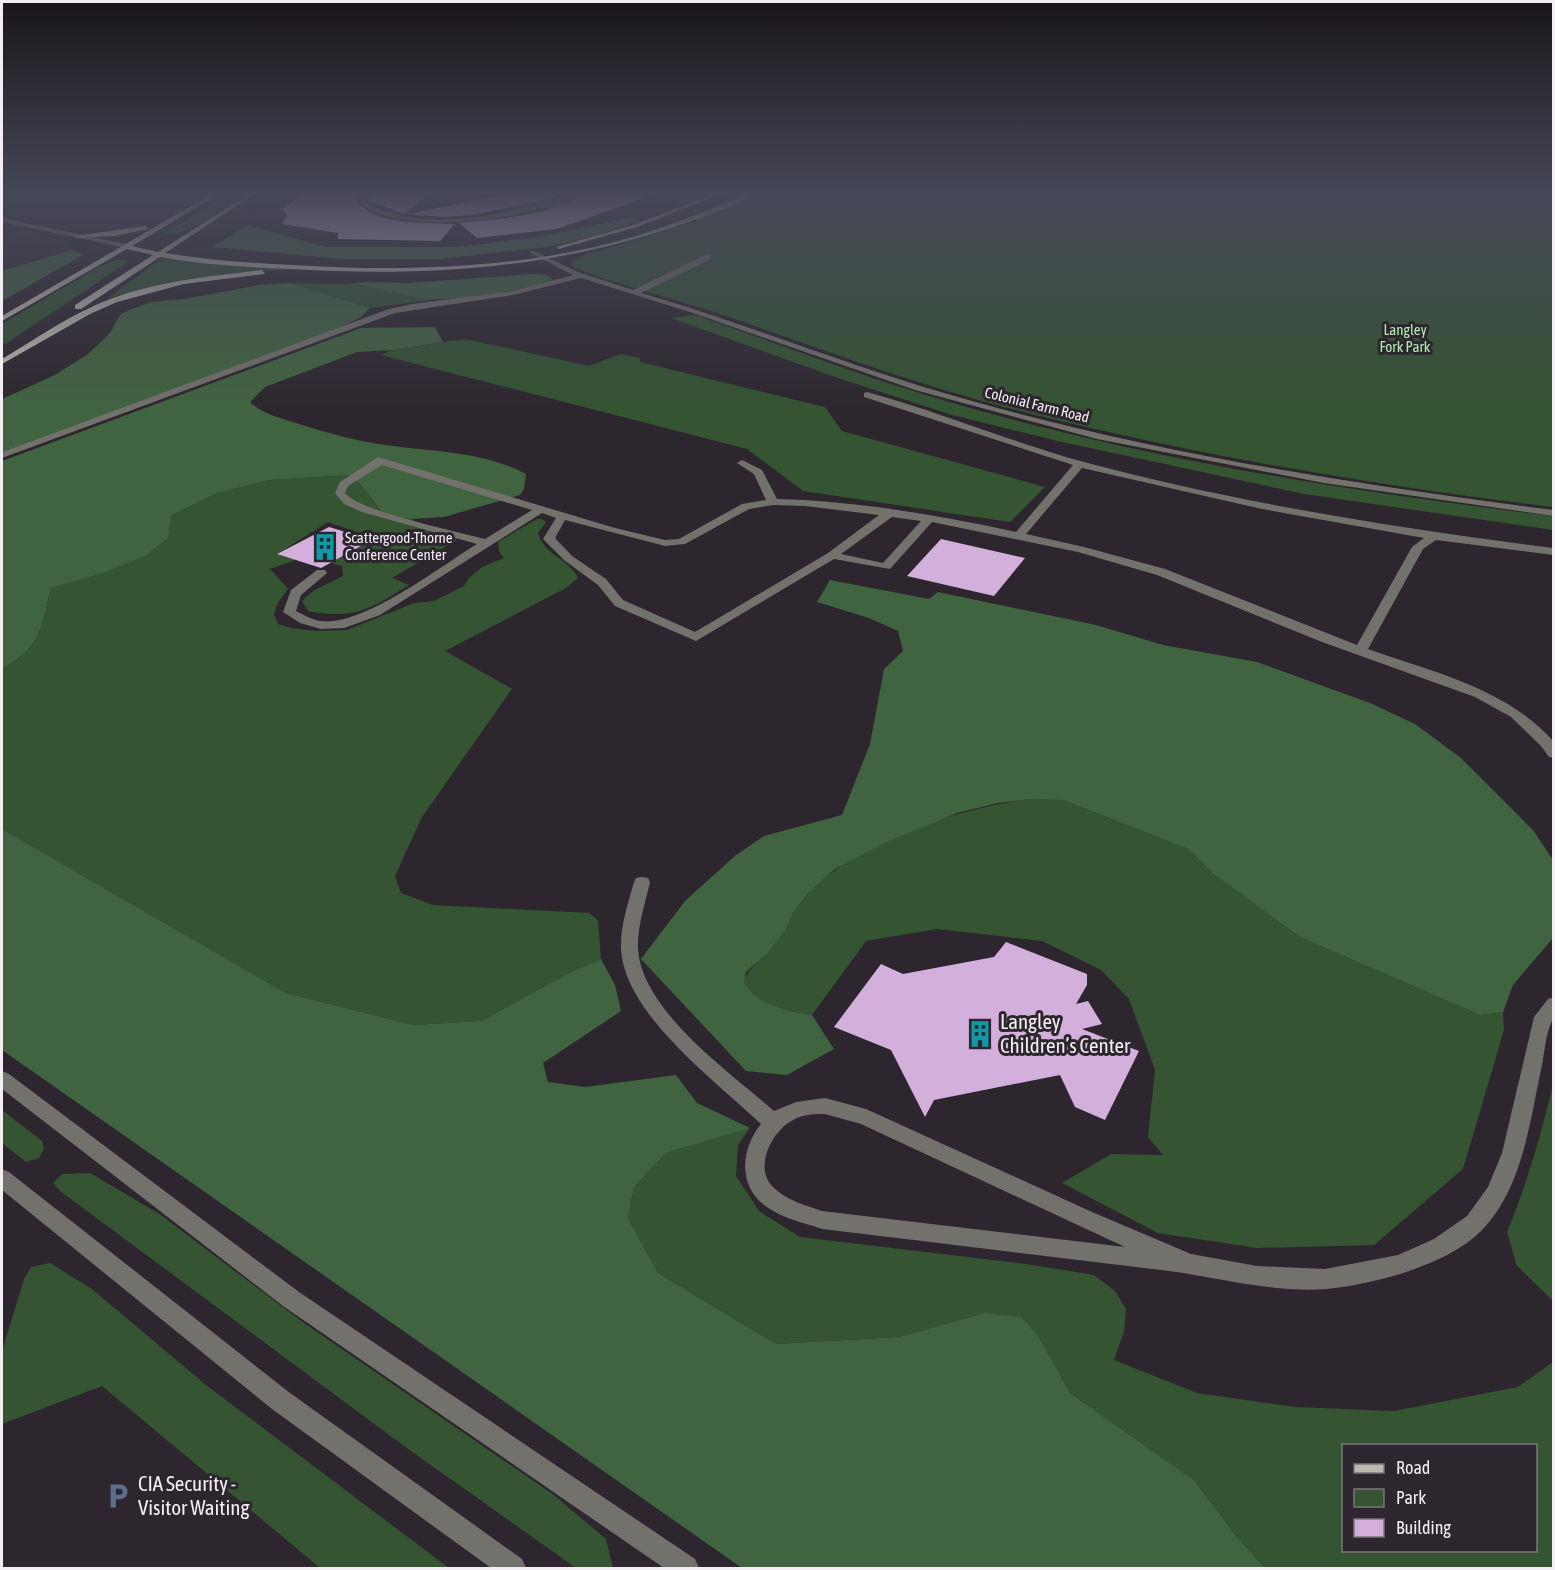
<svg xmlns="http://www.w3.org/2000/svg" width="1555" height="1570" font-family="'Asap Condensed',sans-serif">
  <style>
    .built { fill: #372c39 }
    .green { fill: #345432; fill-rule: evenodd }
    .forest { fill: #416440 }
    .building { fill: #d3b0db }
    .lines { fill: none; stroke-linecap: round; stroke-linejoin: round }
    .minor { fill: #73716c; fill-rule: evenodd }
    .major { fill: #beb9af; fill-rule: evenodd }
    .labels { text-anchor: middle; stroke-width: 6; stroke-linejoin: round; paint-order: stroke }
    .far-park-label { font-size: 15px; fill: #b2ebaf; stroke: #2d262e }
    .far-street-label { font-size: 15px; fill: #f3eef4; stroke: #2d262e }
    .far-poi-label { font-size: 15px; fill: #f3eef4; stroke: #2d262e; text-anchor: start }
    .near-poi-label { font-size: 21px; fill: #f3eef4; stroke: #2d262e; text-anchor: start }
  </style>
  <rect width="100%" height="100%" fill="#2d262e"/>
  <!-- built -->
  <path class="built" d="M 22,230 L 64,240 L 73,250 L 2,279 L 2,235 Z"/>
  <!-- green -->
  <path class="green" d="M 231,192 L 247,192 C 227,204 185,239 163,234 Z
    M 761,192 L 1553,192 L 1553,507 C 1370,485 1188,454 1008,408 C 913,384 821,349 729,317 C 683,301 636,289 590,274 L 573,267 L 571,263 L 583,256 L 694,222 Z
    M 162,258 L 301,270 C 234,270 171,280 108,298 Z
    M 118,260 L 130,261 L 2,346 L 2,324 L 100,266 Z
    M 363,282 L 357,284 L 438,299 L 370,308 L 289,283 L 345,284 Z
    M 695,315 C 772,342 848,371 926,395 C 1130,457 1343,491 1553,516 L 1553,530 L 1304,494 L 1062,442 L 952,415 L 838,378 L 671,318 Z
    M 465,339 L 589,366 L 621,354 L 640,358 L 640,362 L 825,407 L 842,431 L 1045,487 L 1010,522 L 803,491 L 747,449 L 381,355 L 392,350 Z
    M 351,475 C 363,486 375,503 385,517 L 411,519 L 457,540 L 392,578 L 409,585 C 370,609 355,620 308,611 L 302,601 L 313,591 L 343,576 L 342,566 L 331,563 L 376,539 L 328,522 L 277,554 L 296,560 L 270,569 L 288,589 L 277,604 L 274,615 L 278,624 L 291,628 L 316,631 L 347,630 L 414,603 L 434,601 L 464,586 L 469,578 L 482,567 L 504,558 L 499,551 L 498,542 L 537,519 L 542,519 L 546,522 L 538,533 C 543,554 569,559 578,578 L 566,588 L 445,651 L 512,689 L 422,817 L 395,876 L 401,893 L 433,905 L 589,913 L 598,920 L 601,959 L 569,973 L 481,1021 L 413,1025 L 286,993 L 2,829 L 2,668 C 42,648 41,627 51,588 L 99,574 L 146,556 L 168,538 L 172,515 L 215,494 L 269,480 Z
    M 1030,799 L 1063,800 L 1188,849 L 1212,873 L 1300,937 L 1480,1015 L 1503,1012 L 1504,1030 L 1463,1169 L 1374,1245 L 1257,1248 L 1158,1233 L 1062,1183 L 1111,1154 L 1163,1155 L 1148,1137 L 1155,1070 L 1129,999 L 1101,970 L 1042,941 L 937,929 L 866,941 L 812,1015 C 785,1011 760,1007 743,983 C 748,966 764,960 774,945 C 786,928 794,907 809,892 C 861,840 959,808 1030,799 Z
    M 1553,1085 L 1553,1301 L 1517,1266 L 1507,1232 C 1527,1184 1541,1135 1553,1085 Z
    M 2,1110 L 42,1141 L 44,1149 L 39,1158 L 26,1162 L 2,1143 Z
    M 750,1128 L 738,1145 L 736,1176 L 759,1211 L 800,1237 L 1026,1264 L 1094,1275 L 1115,1291 L 1126,1309 L 1124,1332 L 1114,1360 L 1197,1393 L 1295,1407 L 1394,1411 L 1518,1387 L 1553,1362 L 1553,1568 L 1265,1568 L 1237,1537 L 1194,1480 L 1070,1393 L 1039,1337 L 984,1313 L 899,1337 L 776,1344 L 658,1273 L 628,1218 L 634,1187 L 666,1153 ZM 1344,1446 L 1536,1446 L 1536,1550 L 1344,1550 Z
    M 90,1173 L 158,1213 L 304,1323 L 554,1495 L 606,1539 L 613,1568 L 576,1568 L 404,1446 L 60,1191 L 53,1183 L 62,1174 Z
    M 50,1263 L 92,1289 L 206,1385 L 449,1568 L 320,1568 L 102,1386 L 2,1424 L 2,1351 L 24,1279 L 31,1267 Z"/>
  <!-- forest -->
  <path class="forest" d="M 633,217 L 641,220 L 594,236 L 546,247 L 440,259 L 341,259 L 212,247 L 248,225 L 325,247 L 457,247 L 539,237 Z
    M 73,250 L 83,255 L 2,301 L 2,271 Z
    M 534,274 L 547,275 L 553,279 C 539,289 458,300 438,299 C 411,298 382,289 355,284 L 363,282 L 409,283 Z
    M 289,283 L 370,308 L 361,317 L 337,329 L 2,452 L 2,399 L 55,375 L 88,354 L 110,333 L 120,315 L 127,311 L 151,302 L 185,299 L 258,285 Z
    M 435,327 L 443,342 L 392,350 L 357,352 L 265,387 L 250,402 C 263,415 281,418 299,424 C 325,432 352,440 379,444 C 427,452 482,450 526,474 L 524,489 L 520,495 L 444,517 L 411,519 L 385,517 C 375,503 363,486 351,475 L 269,480 L 215,494 L 172,515 L 168,538 L 146,556 L 100,574 L 51,588 C 41,627 42,648 2,668 L 2,461 L 361,328 Z
    M 830,580 L 929,599 L 938,592 L 952,595 L 1096,625 L 1163,645 L 1257,662 L 1370,703 L 1415,724 L 1461,758 L 1533,830 L 1553,860 L 1553,938 L 1513,985 L 1503,1012 L 1480,1015 L 1300,937 L 1212,873 L 1188,849 L 1063,800 L 1030,799 L 998,803 L 957,813 L 884,843 L 835,869 L 808,893 L 793,913 L 786,929 L 768,953 L 746,972 L 744,983 C 759,1006 786,1011 812,1015 L 834,1049 L 787,1075 L 746,1071 L 641,959 L 685,901 L 736,855 L 764,836 L 842,815 L 870,744 L 884,669 L 903,651 L 898,631 L 869,618 L 817,602 Z
    M 2,829 L 286,993 L 413,1025 L 481,1021 L 569,973 L 601,959 L 615,985 L 621,1011 L 543,1063 L 548,1082 L 585,1087 L 676,1075 L 697,1103 L 750,1128 L 666,1153 L 634,1187 L 628,1218 L 658,1273 L 776,1344 L 899,1337 L 984,1313 L 1021,1317 L 1039,1337 L 1070,1393 L 1194,1480 L 1237,1537 L 1265,1568 L 742,1568 L 2,1050 Z"/>
  <!-- building -->
  <path class="building" d="M 305,192 L 365,192 L 358,198 L 359,205 L 380,217 L 407,222 L 455,224 L 440,241 L 338,239 L 338,233 L 282,224 L 287,214 L 281,210 Z
    M 376,192 L 431,192 L 404,214 L 369,201 Z
    M 516,192 L 573,192 L 528,204 L 472,215 L 444,217 L 407,214 Z
    M 589,192 L 651,192 L 652,195 L 557,229 L 477,238 L 459,223 L 507,218 L 540,212 L 567,203 Z
    M 329,527 L 372,540 L 321,568 L 277,554 Z
    M 941,539 L 1025,558 L 994,596 L 907,576 Z
    M 1006,942 L 1087,974 L 1087,985 L 1076,1004 L 1088,1001 L 1102,1024 L 1082,1029 L 1139,1051 L 1105,1120 L 1075,1107 L 1060,1075 L 934,1100 L 925,1117 L 891,1050 L 834,1027 L 881,964 L 903,974 L 994,957 Z"/>
  <g class="lines">
    <!-- minor -->
    <path class="minor" d="M 368,192 L 374,192 L 366,200 L 367,203 C 426,237 519,211 579,192 L 587,192 C 543,218 402,238 361,204 L 360,200 Z
      M 2,218 L 126,244 L 129,246 L 126,248 L 2,222 Z
      M 530,251 L 534,251 L 578,272 L 633,290 L 705,255 L 711,255 L 711,259 L 641,293 C 745,323 846,365 951,395 C 1148,452 1350,484 1554,510 L 1554,516 L 1324,483 L 1097,439 L 915,390 L 690,312 L 581,278 L 513,295 L 395,313 L 2,458 L 2,452 L 389,309 L 412,304 L 513,291 L 573,275 L 530,253 Z
      M 867,392 C 940,412 1011,442 1084,462 C 1238,503 1396,528 1554,548 L 1554,555 L 1436,540 L 1423,549 L 1368,649 C 1432,672 1507,688 1554,742 L 1554,758 L 1549,757 L 1541,746 L 1511,717 L 1475,697 L 1322,642 L 1157,575 L 1078,552 L 932,522 L 890,569 L 834,559 L 696,641 L 615,606 L 598,585 L 564,560 L 543,539 L 556,518 L 542,513 L 380,615 L 344,628 L 321,629 L 300,623 L 283,612 L 291,590 L 317,570 L 325,570 L 327,573 L 301,595 L 296,611 C 304,615 312,620 321,621 C 362,627 441,566 477,544 L 362,512 L 344,504 L 335,493 L 340,482 L 378,457 L 615,528 L 665,540 L 679,539 L 742,504 L 766,500 L 754,474 L 737,463 L 742,460 L 762,470 L 777,499 C 857,501 938,515 1016,532 L 1073,465 L 864,397 L 864,393 ZM 382,465 L 532,510 L 485,539 C 459,532 358,511 345,493 L 348,486 ZM 1082,468 L 1262,509 L 1424,538 L 1412,547 L 1357,645 L 1165,569 L 1084,547 L 1026,534 ZM 773,505 L 805,506 L 879,515 L 828,553 L 695,632 L 623,600 L 606,579 L 572,556 L 555,538 L 565,520 L 665,546 L 685,544 L 749,509 ZM 892,517 L 921,521 L 883,563 L 841,554 Z
      M 642,877 L 648,878 L 650,882 C 645,904 637,927 638,950 C 643,1012 731,1073 774,1111 L 796,1102 L 825,1098 L 866,1109 L 1092,1212 L 1191,1254 L 1257,1266 L 1325,1269 L 1398,1255 L 1434,1239 L 1467,1216 L 1488,1187 L 1502,1153 L 1534,1017 L 1548,999 L 1554,997 L 1554,1017 C 1546,1030 1545,1050 1542,1065 C 1530,1120 1523,1188 1482,1230 C 1448,1265 1375,1284 1327,1289 C 1274,1293 1221,1278 1169,1271 C 1054,1257 938,1243 822,1229 C 805,1223 785,1219 770,1209 C 737,1189 740,1150 761,1124 C 717,1082 624,1014 621,949 C 620,927 628,903 634,882 L 636,878 ZM 825,1114 L 861,1124 L 1125,1247 L 822,1211 C 805,1205 785,1200 772,1186 C 753,1165 774,1127 797,1118 C 806,1114 816,1114 825,1114 Z
      M 2,1071 L 9,1074 L 299,1292 L 695,1559 L 699,1568 L 664,1568 L 283,1306 L 2,1089 Z
      M 2,1169 L 9,1172 L 290,1393 L 522,1559 L 526,1568 L 491,1568 L 272,1409 L 2,1190 Z"/>
    <!-- major -->
    <path class="major" d="M 215,192 L 222,192 L 132,246 L 158,252 L 252,192 L 258,192 L 165,253 C 207,260 250,263 292,265 C 407,272 525,269 636,236 C 675,224 713,208 751,192 L 758,192 C 736,207 700,218 674,227 C 550,269 422,277 292,269 C 248,267 204,265 160,257 L 81,309 L 75,309 L 75,305 L 153,255 L 127,249 L 2,321 L 2,316 Z
      M 719,192 L 726,192 L 637,227 L 559,249 L 556,247 L 633,225 Z
      M 146,226 L 148,229 L 115,236 L 77,238 L 74,236 Z
      M 262,270 L 265,274 L 184,284 L 117,302 L 90,314 L 2,364 L 2,359 C 37,338 71,314 110,299 C 158,281 211,276 262,270 Z"/>
  </g>
  <!-- sky -->
  <linearGradient id="sky" x2="0" y2="1"><stop stop-color="#191519"/><stop offset="0.47" stop-color="#464757"/><stop offset="1" stop-color="#464757" stop-opacity="0"/></linearGradient>
  <rect width="1555" height="411" fill="url(#sky)"/>
  <!-- icons -->
  <defs>
    <symbol id="building-bare" viewBox="-9 -9 18 18"><path d="M-4-6H4V6H1V3H-1V6H-4ZM-2.5-4.3h1.7v1.8h-1.7ZM.8-4.3h1.7v1.8H.8ZM-2.5-1h1.7V.8h-1.7ZM.8-1h1.7V.8H.8Z" fill="#0f9aa8" stroke="#2d262e" stroke-width="2.5" paint-order="stroke"/></symbol>
    <symbol id="parking-bare" viewBox="-9 -9 18 18"><path d="M-3.5-5.5H1a3.5 3.5 0 0 1 0 7H-1V5.5H-3.5ZM-1-3.4V-.6H.8a1.4 1.4 0 0 0 0-2.8Z" fill="#5c6f8a" stroke="#2d262e" stroke-width="2.5" paint-order="stroke"/></symbol>
  </defs>
  <g fill-rule="evenodd">
    <use href="#building-bare" x="306" y="528" width="38" height="38"/>
    <use href="#building-bare" x="961" y="1015" width="38" height="38"/>
    <use href="#parking-bare" x="99" y="1477" width="38" height="38"/>
  </g>
  <g class="labels">
    <!-- far-park labels -->
    <g class="far-park-label">
      <text x="1405" y="335">Langley<tspan x="1405" dy="17">Fork Park</tspan></text>
    </g>
    <!-- far-street labels -->
    <g class="far-street-label">
      <text transform="translate(1037 405) rotate(14)" y="5">Colonial Farm Road</text>
    </g>
    <!-- far-poi labels -->
    <g class="far-poi-label">
      <text x="345" y="543">Scattergood-Thorne<tspan x="345" dy="17">Conference Center</tspan></text>
    </g>
    <!-- near-poi labels -->
    <g class="near-poi-label">
      <text x="1000" y="1029">Langley<tspan x="1000" dy="24">Children’s Center</tspan></text>
      <text x="138" y="1491">CIA Security -<tspan x="138" dy="24">Visitor Waiting</tspan></text>
    </g>
  </g>
  <!-- border -->
  <rect width="1555" height="1570" fill="none" stroke="#f3eef4" stroke-width="6"/>
  <!-- legend -->
  <rect x="1342" y="1444" width="195" height="108" fill="#2d262e" stroke="#7c767d" stroke-width="1.5"/>
  <rect x="1354" y="1464" width="30" height="9" fill="#beb9af" stroke="#7c767d" stroke-width="1.5"/>
  <text x="1396" y="1474" font-size="18" fill="#f3eef4">Road</text>
  <rect x="1354" y="1489" width="30" height="18" fill="#345432" stroke="#7c767d" stroke-width="1.5"/>
  <text x="1396" y="1504" font-size="18" fill="#f3eef4">Park</text>
  <rect x="1354" y="1519" width="30" height="18" fill="#d3b0db" stroke="#7c767d" stroke-width="1.5"/>
  <text x="1396" y="1534" font-size="18" fill="#f3eef4">Building</text>
</svg>
